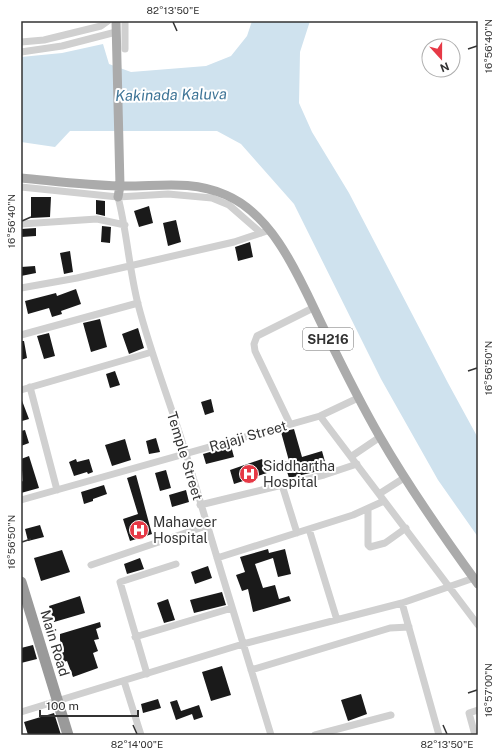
<svg xmlns="http://www.w3.org/2000/svg" width="499" height="756" font-family="'Public Sans',sans-serif">
  <style>
    .water { fill: #cfe2ee }
    .building { fill: #1a1a1a }
    .lines { fill: none; stroke-linecap: round; stroke-linejoin: round }
    .minor { stroke: #d0d0d0; stroke-width: 7 }
    .major { stroke: #ababab; stroke-width: 9 }
    .highway { stroke: #9a9a9a; stroke-width: 11 }
    .ticks { fill: none; stroke: #333; stroke-width: 1.5 }
    .labels { text-anchor: middle; stroke-width: 4; stroke-linejoin: round; paint-order: stroke }
    .shield { fill: #fff; stroke: #707070; stroke-width: 1 }
    .shield-label { font-size: 13px; font-weight: bold; fill: #333 }
    .street-label { font-size: 14px; fill: #333; stroke: #fff }
    .poi-label { font-size: 14px; fill: #333; stroke: #fff; text-anchor: start }
    .water-label { font-size: 15px; font-style: italic; fill: #3f7597; stroke: #fff }
    .neatline { fill: none; stroke: #333; stroke-width: 1.5 }
    .ticks-label { font-size: 10px; text-anchor: middle; fill: #333 }
  </style>
  <rect width="100%" height="100%" fill="#fff"/>
  <!-- water -->
  <path class="water" d="M 252,21 L 310,21 L 300,52 L 299,103 L 312,132 L 349,193 L 448,383 L 478,438 L 478,537 L 438,480 L 381,379 L 294,204 L 241,144 L 217,131 L 70,131 L 55,147 L 21,142 L 21,57 L 62,53 L 103,44 L 109,64 L 131,72 L 206,66 L 231,56 L 247,36 Z"/>
  <!-- building -->
  <path class="building" d="M 31,197 L 51,197 L 50,217 L 31,218 Z
    M 96,200 L 105,201 L 105,216 L 96,214 Z
    M 149,206 L 153,223 L 139,227 L 134,211 Z
    M 176,220 L 181,242 L 168,246 L 163,223 Z
    M 102,226 L 111,227 L 110,243 L 101,242 Z
    M 36,228 L 36,236 L 21,237 L 21,229 Z
    M 250,242 L 253,257 L 238,261 L 235,247 Z
    M 70,251 L 73,272 L 64,274 L 60,253 Z
    M 35,266 L 36,273 L 21,276 L 21,267 Z
    M 76,289 L 81,304 L 61,311 L 62,314 L 52,317 L 49,308 L 28,314 L 25,301 L 56,293 L 57,296 Z
    M 100,319 L 107,347 L 91,352 L 83,323 Z
    M 138,328 L 144,348 L 129,354 L 122,334 Z
    M 49,333 L 55,356 L 44,359 L 37,336 Z
    M 21,341 L 24,341 L 27,358 L 21,360 Z
    M 115,371 L 120,385 L 110,388 L 106,374 Z
    M 21,398 L 29,419 L 22,421 L 21,418 Z
    M 211,399 L 214,412 L 205,415 L 201,402 Z
    M 294,429 L 302,457 L 322,451 L 327,469 L 289,478 L 284,462 L 289,461 L 281,432 Z
    M 25,430 L 29,443 L 21,446 L 21,431 Z
    M 156,438 L 160,452 L 149,454 L 146,441 Z
    M 125,439 L 131,460 L 112,466 L 105,445 Z
    M 231,446 L 234,457 L 206,464 L 203,454 Z
    M 29,456 L 39,488 L 21,493 L 21,482 L 23,481 L 21,459 Z
    M 76,459 L 77,462 L 89,459 L 93,472 L 88,474 L 87,472 L 74,476 L 69,462 Z
    M 262,459 L 267,473 L 234,484 L 230,470 Z
    M 166,470 L 171,488 L 160,491 L 155,473 Z
    M 136,475 L 152,534 L 130,541 L 123,519 L 138,514 L 127,478 Z
    M 104,485 L 107,494 L 93,499 L 93,501 L 84,504 L 81,492 Z
    M 186,490 L 189,502 L 172,507 L 169,495 Z
    M 40,525 L 44,537 L 28,541 L 25,529 Z
    M 268,549 L 269,553 L 285,549 L 291,574 L 278,577 L 273,558 L 255,564 L 263,588 L 275,585 L 279,599 L 289,596 L 291,601 L 253,612 L 248,589 L 242,591 L 236,575 L 245,572 L 240,557 Z
    M 62,550 L 70,572 L 41,581 L 34,558 Z
    M 140,558 L 144,569 L 127,574 L 124,564 Z
    M 208,566 L 212,578 L 195,584 L 191,572 Z
    M 222,592 L 226,605 L 194,613 L 190,600 Z
    M 80,596 L 85,613 L 54,622 L 49,606 Z
    M 168,599 L 175,620 L 164,623 L 157,603 Z
    M 100,622 L 101,627 L 96,629 L 99,639 L 94,640 L 98,651 L 93,653 L 98,668 L 73,677 L 67,661 L 64,662 L 61,653 L 64,652 L 60,640 L 60,634 Z
    M 33,645 L 37,659 L 21,663 L 21,648 Z
    M 222,666 L 231,695 L 211,701 L 202,672 Z
    M 361,694 L 367,714 L 348,721 L 341,700 Z
    M 158,699 L 161,708 L 143,713 L 141,704 Z
    M 177,700 L 181,711 L 199,705 L 203,717 L 194,720 L 192,714 L 176,720 L 170,702 Z
    M 54,713 L 61,735 L 28,735 L 24,722 Z"/>
  <g class="lines">
    <!-- minor -->
    <path class="minor" d="M 21,42 L 44,40 L 101,26 L 108,21
      M 125,49 L 125,21
      M 21,52 L 62,46 L 116,32
      M 21,187 L 118,197 L 168,194 L 212,198 L 229,205 L 261,233
      M 118,197 C 127,232 129,269 138,304 C 151,355 171,404 186,454 C 214,548 242,641 271,735
      M 21,224 L 97,219 L 125,225
      M 21,288 L 77,278 L 234,242 L 270,230
      M 21,335 L 138,303
      M 30,387 L 57,490
      M 21,390 L 152,352
      M 320,416 L 478,625
      M 290,424 L 255,351 L 254,344 L 257,336 L 313,308
      M 352,456 L 380,437
      M 282,485 L 297,533
      M 379,494 L 404,478
      M 21,500 L 320,416 L 358,398
      M 200,505 L 324,475 L 357,464
      M 368,510 L 368,545 L 370,547 L 385,543 L 406,528
      M 309,529 L 337,620
      M 217,558 L 353,515 L 384,501
      M 91,565 L 206,526
      M 402,603 L 439,735
      M 135,637 L 232,608
      M 251,670 L 390,628 L 409,627
      M 147,674 L 120,582 L 176,564
      M 124,681 L 141,735
      M 21,712 L 243,644 L 402,603 L 474,578
      M 315,735 L 391,715
      M 475,735 L 469,713 L 478,710"/>
    <!-- major -->
    <path class="major" d="M 116,21 L 120,186 L 118,197
      M 21,178 C 54,181 86,185 119,186 C 156,187 190,179 226,195 C 278,217 303,288 327,335 C 344,370 361,404 380,437 C 410,489 443,536 478,584"/>
    <!-- highway -->
    <path class="highway" d="M 21,582 L 68,735"/>
  </g>
  <!-- ticks -->
  <path class="ticks" d="M 173,22 L 177,31M 468,49 L 477,46M 22,221 L 31,217M 468,371 L 477,368M 22,542 L 31,539M 468,693 L 477,690M 133,725 L 137,734M 443,725 L 447,734"/>
  <!-- icons -->
  <defs>
    <symbol id="hospital-disc" viewBox="-11 -11 22 22"><circle r="9.5" fill="#e63946" stroke="#fff"/><path d="M-5-5h3v3.5h4V-5h3V5h-3V1.5h-4V5h-3Z" fill="#fff"/></symbol>
  </defs>
  <g fill-rule="evenodd">
    <use href="#hospital-disc" x="238" y="463" width="22" height="22"/>
    <use href="#hospital-disc" x="128" y="519" width="22" height="22"/>
  </g>
  <g class="labels">
    <!-- shield labels -->
    <rect class="shield" x="303" y="328" width="50" height="22" rx="3"/>
    <g class="shield-label">
      <text x="328" y="344">SH216</text>
    </g>
    <!-- street labels -->
    <g class="street-label">
      <text transform="translate(248 436) rotate(-16)" y="5">Rajaji Street</text>
      <text transform="translate(185 456) rotate(73)" y="5">Temple Street</text>
      <text transform="translate(55 643) rotate(73)" y="5">Main Road</text>
    </g>
    <!-- poi labels -->
    <g class="poi-label">
      <text x="263" y="471">Siddhartha<tspan x="263" dy="16">Hospital</tspan></text>
      <text x="153" y="527">Mahaveer<tspan x="153" dy="16">Hospital</tspan></text>
    </g>
    <!-- water labels -->
    <g class="water-label">
      <text transform="translate(171 95) rotate(-1)" y="5">Kakinada Kaluva</text>
    </g>
  </g>
  <!-- border -->
  <rect width="499" height="756" fill="none" stroke="#ffffff" stroke-width="44"/>
  <!-- north arrow -->
  <g transform="translate(441 58) rotate(159)"><circle r="19" fill="#ffffff" stroke="#adadad"/>
  <path d="M0-3L7 15L0 10L-7 15Z" fill="#e63946"/>
  <text y="-6" font-size="11" font-weight="bold" text-anchor="middle" fill="#333333">N</text>
  </g>
  <!-- scale -->
  <path d="M40 710v6h98v-6" fill="none" stroke="#333333" stroke-width="2"/>
  <text x="46" y="710" font-size="12" fill="#333333" stroke="#ffffff" stroke-width="3" paint-order="stroke">100 m</text>
  <rect x="22" y="22" width="455" height="712" class="neatline"/>
  <g class="ticks-label">
    <text x="173" y="14">82°13'50"E</text>
    <text transform="translate(488 46) rotate(-90)" y="4">16°56'40"N</text>
    <text transform="translate(11 221) rotate(-90)" y="4">16°56'40"N</text>
    <text transform="translate(488 368) rotate(-90)" y="4">16°56'50"N</text>
    <text transform="translate(11 542) rotate(-90)" y="4">16°56'50"N</text>
    <text transform="translate(488 690) rotate(-90)" y="4">16°57'00"N</text>
    <text x="137" y="748">82°14'00"E</text>
    <text x="447" y="748">82°13'50"E</text>
  </g>
</svg>
